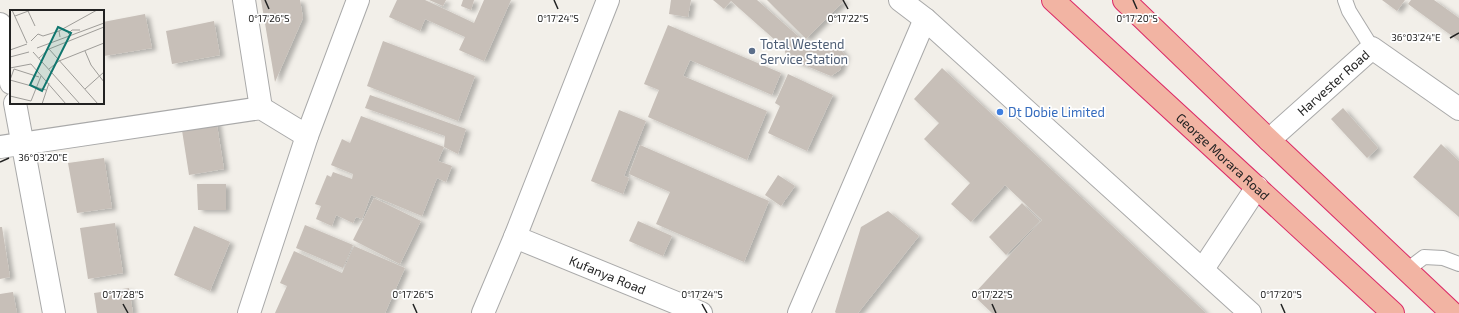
<svg xmlns="http://www.w3.org/2000/svg" width="1459" height="313" font-family="'Exo 2',sans-serif">
  <style>
    .building { fill: #c7bfb8; filter: url(#shadow) }
    .lines { fill: none; stroke-linecap: round; stroke-linejoin: round }
    .service-casing { stroke: #a9a9a9; stroke-width: 16 }
    .minor-casing { stroke: #a9a9a9; stroke-width: 24 }
    .tertiary-casing { stroke: #a9a9a9; stroke-width: 24 }
    .trunk-casing { stroke: #dc2a67; stroke-width: 24 }
    .service { stroke: #fff; stroke-width: 14 }
    .minor { stroke: #fff; stroke-width: 22 }
    .tertiary { stroke: #fff; stroke-width: 22 }
    .trunk { stroke: #f2b4a3; stroke-width: 22 }
    .ticks { fill: none; stroke: #222; stroke-width: 1.5 }
    .service-dot { fill: #5c6f8a; stroke: #fff; stroke-width: 1.5 }
    .shop-dot { fill: #3f7fe0; stroke: #fff; stroke-width: 1.5 }
    .labels { text-anchor: middle; stroke-width: 3.5; stroke-linejoin: round; paint-order: stroke }
    .service-label { font-size: 13px; fill: #4e5e75; stroke: #fff; text-anchor: start }
    .street-label { font-size: 13px; fill: #222; stroke: #fff }
    .shop-label { font-size: 13px; fill: #366cbe; stroke: #fff; text-anchor: start }
    .inset-road { fill: none; stroke: #9f9d99; stroke-width: 1 }
    .view { fill: #0f766e; fill-opacity: 0.15; stroke: #0f766e; stroke-width: 2 }
    .inset-edge { fill: none; stroke: #222; stroke-width: 2 }
    .ticks-label { font-size: 10px; text-anchor: middle; fill: #222; stroke: #fff; stroke-width: 3.5; stroke-linejoin: round; paint-order: stroke }
  </style>
  <defs>
    <filter id="shadow"><feDropShadow dx="4.5" dy="2.5" stdDeviation="2" flood-color="#0004"/></filter>
  </defs>
  <rect width="100%" height="100%" fill="#f2efe9"/>
  <!-- building -->
  <path class="building" d="M 261,0 L 300,0 L 303,18 L 275,82 Z
    M 397,0 L 425,0 L 474,23 L 484,0 L 511,0 L 484,61 L 459,50 L 465,37 L 425,19 L 420,31 L 389,17 Z
    M 429,0 L 446,0 L 443,6 Z
    M 463,0 L 474,0 L 471,10 L 461,6 Z
    M 671,0 L 691,0 L 688,17 L 669,14 Z
    M 713,0 L 757,0 L 815,51 L 835,43 L 845,55 L 840,70 L 831,76 L 787,58 L 784,48 L 731,1 L 724,9 Z
    M 767,0 L 845,0 L 806,39 Z
    M 1382,0 L 1405,0 L 1397,11 Z
    M 1411,0 L 1434,0 L 1459,18 L 1459,41 L 1408,4 Z
    M 145,14 L 152,48 L 104,56 L 103,22 Z
    M 214,21 L 220,55 L 172,64 L 166,31 Z
    M 668,25 L 781,73 L 772,95 L 690,60 L 683,76 L 767,111 L 747,160 L 648,117 L 659,90 L 644,84 Z
    M 383,41 L 475,76 L 458,121 L 367,86 Z
    M 942,68 L 1206,313 L 992,313 L 973,295 L 1042,220 L 1005,185 L 971,222 L 951,204 L 970,183 L 924,139 L 939,123 L 914,99 Z
    M 788,74 L 833,95 L 807,151 L 768,133 L 780,106 L 775,103 Z
    M 370,95 L 466,129 L 458,154 L 444,147 L 445,136 L 365,108 Z
    M 1343,108 L 1378,148 L 1367,158 L 1331,119 Z
    M 619,110 L 646,121 L 624,176 L 629,178 L 623,194 L 591,181 Z
    M 361,116 L 444,147 L 438,161 L 452,166 L 446,182 L 437,178 L 422,216 L 371,195 L 362,219 L 356,217 L 353,223 L 336,215 L 332,226 L 316,219 L 321,206 L 315,204 L 327,175 L 331,177 L 333,172 L 352,179 L 353,174 L 331,165 L 342,139 L 350,143 Z
    M 216,119 L 224,169 L 189,175 L 181,124 Z
    M 1441,144 L 1459,161 L 1459,217 L 1413,177 Z
    M 640,145 L 769,201 L 744,262 L 656,224 L 670,192 L 629,174 Z
    M 104,158 L 112,208 L 77,213 L 68,163 Z
    M 778,175 L 795,186 L 781,206 L 765,195 Z
    M 197,184 L 226,184 L 226,210 L 198,210 Z
    M 374,198 L 421,221 L 400,264 L 353,240 Z
    M 1022,203 L 1040,221 L 1006,255 L 989,237 Z
    M 888,211 L 919,236 L 858,313 L 836,313 L 835,312 L 861,227 Z
    M 638,221 L 672,236 L 663,256 L 629,241 Z
    M 115,223 L 123,273 L 88,279 L 80,228 Z
    M 305,225 L 353,245 L 343,268 L 296,248 Z
    M 194,226 L 230,242 L 210,291 L 174,275 Z
    M 0,227 L 2,227 L 10,277 L 0,279 Z
    M 354,246 L 405,268 L 385,313 L 275,313 L 287,286 L 280,283 L 294,251 L 342,273 Z
    M 129,288 L 133,313 L 97,313 L 94,293 Z
    M 13,292 L 17,313 L 0,313 L 0,294 Z"/>
  <g class="lines">
    <defs>
      <path id="service" d="M 1345,0 L 1349,11 L 1372,48
        M 1407,270 L 1424,257 L 1443,258 L 1459,264"/>
      <g id="minor">
        <path d="M 244,0 L 261,108"/>
        <path d="M 900,0 L 925,19 L 1250,313"/>
        <path d="M 0,24 L 11,83"/>
        <path d="M 15,103 L 54,313"/>
        <path id="s1" d="M 1269,140 L 1372,48 L 1459,109"/>
        <path d="M 0,147 L 261,108 L 307,136"/>
        <path id="s2" d="M 515,237 L 701,313"/>
        <path d="M 1203,269 L 1257,187"/>
        <path d="M 249,313 L 307,136 L 358,0"/>
        <path d="M 799,313 L 925,19"/>
      </g>
      <path id="tertiary" d="M 483,313 L 515,237 L 608,0"/>
      <g id="trunk">
        <path id="s3" d="M 1053,0 L 1393,313"/>
        <path d="M 1124,0 L 1269,140 L 1452,313"/>
      </g>
    </defs>
    <!-- service casing -->
    <use href="#service" class="service-casing"/>
    <!-- minor casing -->
    <use href="#minor" class="minor-casing"/>
    <!-- tertiary casing -->
    <use href="#tertiary" class="tertiary-casing"/>
    <!-- trunk casing -->
    <use href="#trunk" class="trunk-casing"/>
    <!-- service -->
    <use href="#service" class="service"/>
    <!-- minor -->
    <use href="#minor" class="minor"/>
    <!-- tertiary -->
    <use href="#tertiary" class="tertiary"/>
    <!-- trunk -->
    <use href="#trunk" class="trunk"/>
  </g>
  <!-- ticks -->
  <path class="ticks" d="M 265,0 L 269,9M 554,0 L 558,9M 843,0 L 848,9M 1133,0 L 1137,9M 1450,38 L 1459,33M 0,162 L 9,158M 123,304 L 128,313M 413,304 L 417,313M 702,304 L 707,313M 992,304 L 996,313M 1281,304 L 1285,313"/>
  <!-- markers -->
  <circle class="service-dot" cx="752" cy="51" r="4"/>
  <circle class="shop-dot" cx="1000" cy="112" r="4"/>
  <g class="labels">
    <!-- service labels -->
    <g class="service-label">
      <text x="760" y="49">Total Westend<tspan x="760" dy="15">Service Station</tspan></text>
    </g>
    <!-- street labels -->
    <g class="street-label">
      <text dy="5" stroke="none"><textPath href="#s1" startOffset="86">Harvester Road</textPath></text>
      <text dy="5" stroke="none"><textPath href="#s3" startOffset="231">George Morara Road</textPath></text>
      <text dy="5" stroke="none"><textPath href="#s2" startOffset="100">Kufanya Road</textPath></text>
    </g>
    <!-- shop labels -->
    <g class="shop-label">
      <text x="1008" y="117">Dt Dobie Limited</text>
    </g>
  </g>
  <!-- overview -->
  <g transform="translate(10 10)">
    <rect width="94" height="94" fill="#f2efe9"/>
    <path class="inset-road" d="M 2,0 L 17,33M 18,1 L 25,16M 5,6 L 21,0M 58,24 L 62,20 L 70,20M 50,27 L 49,21 L 87,0M 21,31 L 28,24 L 33,26 L 49,21M 27,38 L 94,13M 39,39 L 88,94M 0,40 L 17,34M 75,41 L 81,55 L 94,72M 23,42 L 70,94M 0,47 L 19,42M 29,48 L 39,39 L 94,17M 0,58 L 21,54 L 56,94M 4,59 L 0,70 L 36,80M 4,59 L 29,67M 39,59 L 49,51 L 94,33M 75,79 L 94,62M 0,86 L 21,91 L 31,66M 32,94 L 39,73"/>
    <path class="view" d="M 48,17 L 61,23 L 32,81 L 20,75 Z"/>
    <rect width="94" height="94" class="inset-edge"/>
  </g>
  <g class="ticks-label">
    <text x="269" y="22">0°17'26"S</text>
    <text x="558" y="22">0°17'24"S</text>
    <text x="848" y="22">0°17'22"S</text>
    <text x="1137" y="22">0°17'20"S</text>
    <text x="1416" y="41">36°03'24"E</text>
    <text x="43" y="161">36°03'20"E</text>
    <text x="123" y="298">0°17'28"S</text>
    <text x="413" y="298">0°17'26"S</text>
    <text x="702" y="298">0°17'24"S</text>
    <text x="992" y="298">0°17'22"S</text>
    <text x="1281" y="298">0°17'20"S</text>
  </g>
</svg>
